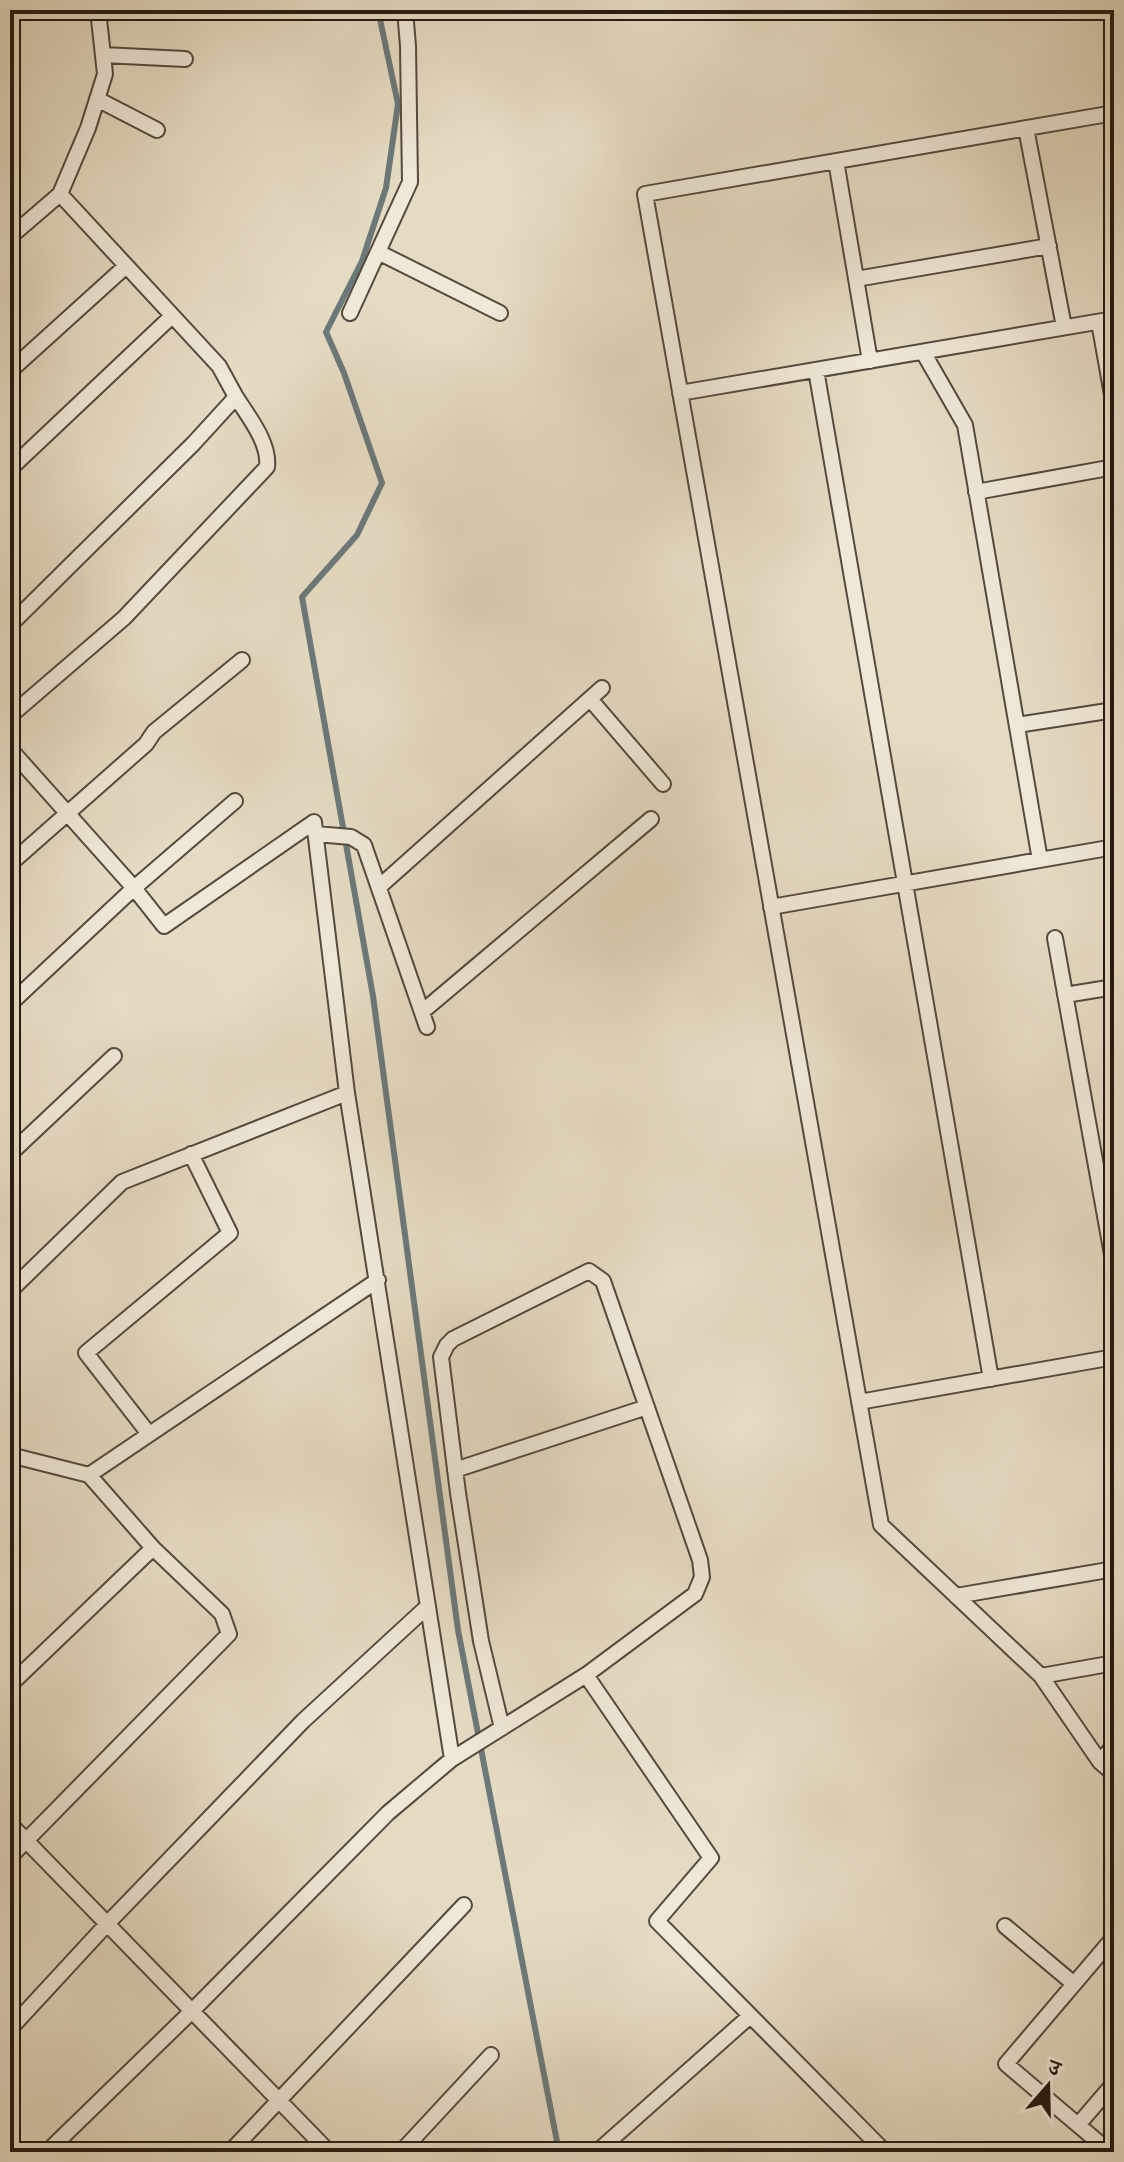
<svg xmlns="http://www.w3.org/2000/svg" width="1124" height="2162" font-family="'Gentium Book Plus','Noto Serif Devanagari',serif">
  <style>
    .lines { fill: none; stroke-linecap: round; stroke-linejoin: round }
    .stream { stroke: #6b797a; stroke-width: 6 }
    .street-casing { stroke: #544a3f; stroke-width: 18 }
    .street { stroke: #eee8d7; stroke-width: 14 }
  </style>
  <rect width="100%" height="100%" fill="#e5dbc2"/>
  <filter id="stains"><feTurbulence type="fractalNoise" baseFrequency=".0025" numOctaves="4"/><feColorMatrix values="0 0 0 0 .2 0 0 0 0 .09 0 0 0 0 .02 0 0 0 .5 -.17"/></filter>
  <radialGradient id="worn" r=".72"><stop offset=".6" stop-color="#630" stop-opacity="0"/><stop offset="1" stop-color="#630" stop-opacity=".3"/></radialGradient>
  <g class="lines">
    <!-- stream -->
    <path class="stream" d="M 378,10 L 398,104 L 386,188 L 362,261 L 326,332 L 344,373 L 382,483 L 357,535 L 302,597 L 373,996 L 458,1630 L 559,2152"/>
    <defs>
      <path id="street" d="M 103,55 L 185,59
        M 97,99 L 157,130
        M 1114,113 L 645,194 L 881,1525 L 1041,1676 L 1100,1762 L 1114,1774
        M 1026,128 L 1064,327
        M 836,161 L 870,361
        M 10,237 L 60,194 L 88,128 L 105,74 L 98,10
        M 378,252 L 500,313
        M 856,279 L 1049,246
        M 350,313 L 410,182 L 408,46 L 405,10
        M 1099,322 L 1114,406
        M 923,352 L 965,425 L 1040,860
        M 816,370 L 991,1379
        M 10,371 L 126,266
        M 680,393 L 1114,319
        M 10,469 L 172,316
        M 976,492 L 1114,467
        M 10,625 L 193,444 L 236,397 L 219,366 L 60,194
        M 590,699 L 663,784
        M 10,716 L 124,618 L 267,467 C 270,443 248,416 236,397
        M 1017,725 L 1114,710
        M 10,749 L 134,888 L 164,926 L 314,822 L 347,1093 L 452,1759
        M 316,834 L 351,837 L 364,845 L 427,1027
        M 10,864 L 146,744 L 154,732 L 242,660
        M 379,887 L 602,688
        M 771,907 L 1114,847
        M 1055,938 L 1114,1266
        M 1065,995 L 1114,987
        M 10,1004 L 134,888 L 235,801
        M 422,1012 L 651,819
        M 10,1154 L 114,1056
        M 10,1291 L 122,1182 L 347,1093
        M 859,1402 L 1114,1357
        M 149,1434 L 86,1353 L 230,1233 L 191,1154
        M 10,1455 L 89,1475 L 153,1548
        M 455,1470 L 647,1407
        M 89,1475 L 378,1280
        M 956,1596 L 1114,1569
        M 586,1675 L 711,1858 L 657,1921 L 885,2152
        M 1041,1676 L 1114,1663
        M 10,1685 L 153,1548 L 222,1614 L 229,1634 L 10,1857
        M 1100,1762 L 1114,1745
        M 10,1824 L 329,2152
        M 1005,1926 L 1074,1984
        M 10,2029 L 107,1924 L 303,1721 L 428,1606
        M 1078,2125 L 1114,2083
        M 47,2152 L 191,2012 L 388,1813 L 452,1759 L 586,1675 L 695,1594 L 702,1577 L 700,1560 L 603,1281 L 589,1271 L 453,1339 L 447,1345 L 441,1357 L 458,1493 L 481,1641 L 502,1728
        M 230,2152 L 464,1905
        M 401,2152 L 491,2055
        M 597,2152 L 750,2016
        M 1110,2152 L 1006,2064 L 1114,1937"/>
    </defs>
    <!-- street casing -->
    <use href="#street" class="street-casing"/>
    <!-- street -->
    <use href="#street" class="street"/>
  </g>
  <!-- margin -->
  <rect width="1124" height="2162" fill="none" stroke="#e5dbc2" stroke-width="40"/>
  <rect x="12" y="12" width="1100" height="2138" fill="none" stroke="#241a13" stroke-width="4"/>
  <rect x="20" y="20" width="1084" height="2122" fill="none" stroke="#241a13" stroke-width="2"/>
  <!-- north arrow -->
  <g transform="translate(1048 2086) rotate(20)" stroke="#eee8d7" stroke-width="6" paint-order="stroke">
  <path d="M0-6L14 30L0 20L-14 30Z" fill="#241a13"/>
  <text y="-12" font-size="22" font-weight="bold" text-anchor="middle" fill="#241a13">उ</text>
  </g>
  <rect width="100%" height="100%" filter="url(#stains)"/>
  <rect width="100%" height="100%" fill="url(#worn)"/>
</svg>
